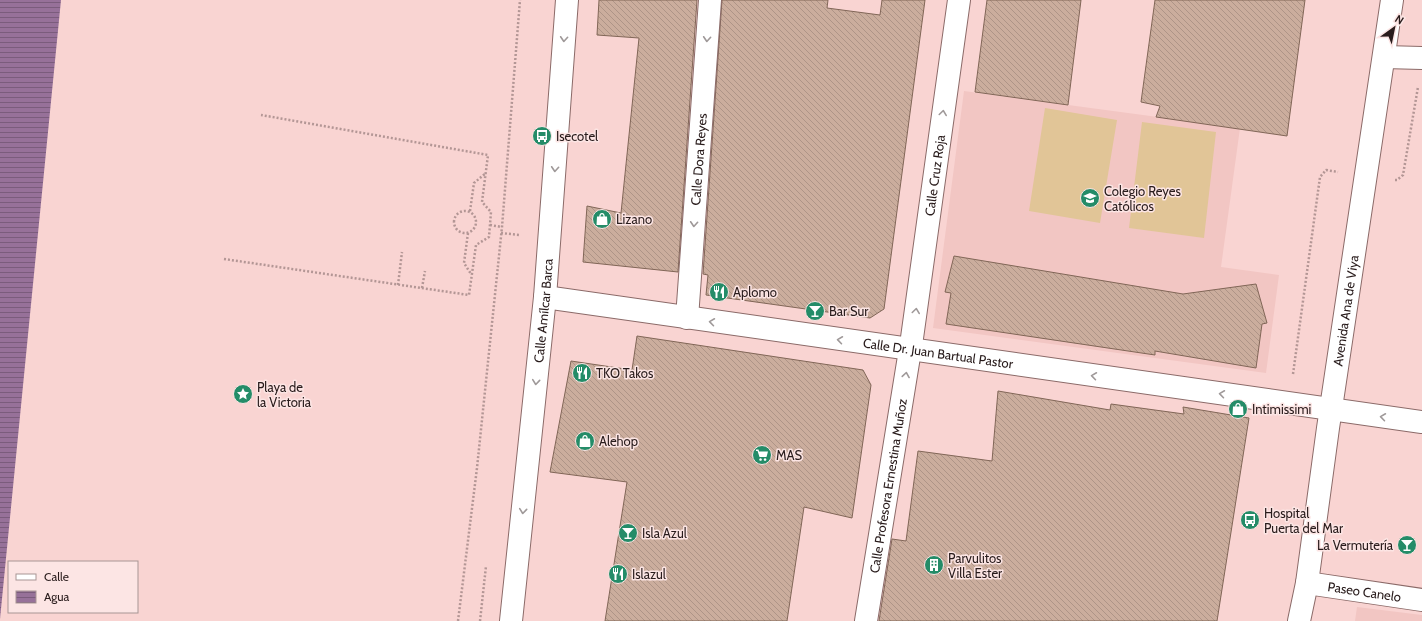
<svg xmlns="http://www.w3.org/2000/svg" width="1422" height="621" font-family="Cabin,sans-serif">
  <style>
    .built { fill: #f2c6c3 }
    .pitch { fill: #e1c597 }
    .water { fill: url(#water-rules) }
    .building { fill: url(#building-back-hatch); stroke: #816657 }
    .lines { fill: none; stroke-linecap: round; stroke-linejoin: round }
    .minor-casing { stroke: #8b6a68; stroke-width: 24 }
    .major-casing { stroke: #8b6a68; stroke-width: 24 }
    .path { stroke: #b39695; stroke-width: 2.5; stroke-dasharray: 2 2; stroke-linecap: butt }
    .minor { stroke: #fff; stroke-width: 22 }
    .major { stroke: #fff; stroke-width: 22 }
    .oneway { stroke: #9f9999 }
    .labels { text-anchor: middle; stroke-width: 3; stroke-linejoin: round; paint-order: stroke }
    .poi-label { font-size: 13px; fill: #291c1c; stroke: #fce5e4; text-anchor: start }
    .street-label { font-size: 13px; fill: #291c1c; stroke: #fce5e4 }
  </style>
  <defs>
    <pattern id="water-rules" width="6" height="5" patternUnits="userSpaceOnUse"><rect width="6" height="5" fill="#977199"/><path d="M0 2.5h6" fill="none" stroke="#7b5c7c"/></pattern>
    <pattern id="building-back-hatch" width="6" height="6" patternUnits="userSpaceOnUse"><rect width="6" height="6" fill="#cbad9d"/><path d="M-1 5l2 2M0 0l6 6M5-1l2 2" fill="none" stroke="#ae9487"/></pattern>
  </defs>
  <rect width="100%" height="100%" fill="#f9d4d2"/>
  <!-- built -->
  <path class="built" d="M 964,91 L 1240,128 L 1221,267 L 1279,275 L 1266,373 L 933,328 Z
    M 1357,607 L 1422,615 L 1422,621 L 1355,621 Z"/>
  <!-- pitch -->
  <path class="pitch" d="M 1045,108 L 1117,120 L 1100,223 L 1029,211 Z
    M 1142,122 L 1216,132 L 1204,238 L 1129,228 Z"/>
  <!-- water -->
  <path class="water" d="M 0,0 L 61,0 L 0,619 Z"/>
  <!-- building -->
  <path class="building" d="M 599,0 L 697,0 L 678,272 L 583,262 L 587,206 L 621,213 L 639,38 L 597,35 Z
    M 722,0 L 828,0 L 827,8 L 880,15 L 882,0 L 925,0 L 884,309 L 870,318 L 706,295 L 708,275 L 703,274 Z
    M 987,0 L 1081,0 L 1068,105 L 975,92 Z
    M 1155,0 L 1305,0 L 1287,136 L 1156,117 L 1160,106 L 1141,102 Z
    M 954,256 L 1183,294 L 1256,284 L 1267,323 L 1262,324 L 1256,368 L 1155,351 L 1155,355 L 946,324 L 951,293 L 945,292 Z
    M 637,336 L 863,370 L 871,385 L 852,518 L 804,507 L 787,621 L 605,621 L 627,482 L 550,472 L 571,361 L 632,370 Z
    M 998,391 L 1110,410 L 1111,404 L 1184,414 L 1183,407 L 1249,418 L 1217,621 L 879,621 L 892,539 L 906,541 L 918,451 L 992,461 Z"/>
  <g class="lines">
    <defs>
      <g id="minor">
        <path d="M 1384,57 L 1422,58"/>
        <path id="s1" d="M 545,297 L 1422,422"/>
        <path id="s2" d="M 687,318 L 710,0"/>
        <path id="s3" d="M 1307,583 L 1422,600"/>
        <path id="s4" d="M 511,621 L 545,297 L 567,0"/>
        <path id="s5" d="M 866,621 L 912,338 L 959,0"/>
      </g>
      <g id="major">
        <path id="s6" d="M 1299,621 L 1307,583 L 1328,428 L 1392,0"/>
      </g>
    </defs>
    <!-- minor casing -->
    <use href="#minor" class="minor-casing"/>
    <!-- major casing -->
    <use href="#major" class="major-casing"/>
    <!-- path -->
    <path class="path" d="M 1395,180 L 1397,180 L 1403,175 L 1418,87
      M454 222a11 11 0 1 1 22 0a11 11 0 1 1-22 0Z
      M 470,211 L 474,183 L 486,173
      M 490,225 L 502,227
      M 468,233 L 464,263 L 471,274
      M 501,233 L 520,235
      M 224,259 L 469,295 L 476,245 L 489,237 L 491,212 L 482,202 L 488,155 L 261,115
      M 398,285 L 402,252
      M 422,288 L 425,271
      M 1293,374 L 1320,177 L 1326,170 L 1338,172
      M 458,621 L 477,468 L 502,227 L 520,0
      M 480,621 L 486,566"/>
    <!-- minor -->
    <use href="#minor" class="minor"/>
    <!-- major -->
    <use href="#major" class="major"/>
  </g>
  <!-- one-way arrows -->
  <defs><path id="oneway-chevron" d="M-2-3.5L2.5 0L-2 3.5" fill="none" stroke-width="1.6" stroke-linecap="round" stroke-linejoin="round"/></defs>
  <g class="oneway">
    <use href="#oneway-chevron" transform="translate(564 39) rotate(94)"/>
    <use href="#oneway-chevron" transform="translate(707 39) rotate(94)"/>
    <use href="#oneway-chevron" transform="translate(943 113) rotate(-82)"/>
    <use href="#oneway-chevron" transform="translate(555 169) rotate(94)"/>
    <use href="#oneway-chevron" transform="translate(694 224) rotate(94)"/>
    <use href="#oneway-chevron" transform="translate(916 311) rotate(-82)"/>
    <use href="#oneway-chevron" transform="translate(712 322) rotate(-172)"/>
    <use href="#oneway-chevron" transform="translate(840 340) rotate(-172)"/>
    <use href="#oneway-chevron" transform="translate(906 375) rotate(-81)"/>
    <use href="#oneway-chevron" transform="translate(1094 376) rotate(-172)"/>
    <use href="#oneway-chevron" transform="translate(536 382) rotate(96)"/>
    <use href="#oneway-chevron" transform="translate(1222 394) rotate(-172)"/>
    <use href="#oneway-chevron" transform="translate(1383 417) rotate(-172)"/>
    <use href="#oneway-chevron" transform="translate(523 511) rotate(96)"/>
  </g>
  <!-- icons -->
  <defs>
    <symbol id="bus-disc" viewBox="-11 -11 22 22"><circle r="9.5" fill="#248c68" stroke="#fce5e4"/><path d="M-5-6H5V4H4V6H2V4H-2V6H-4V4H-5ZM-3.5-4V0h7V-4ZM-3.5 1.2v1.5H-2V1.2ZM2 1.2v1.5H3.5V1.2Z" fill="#fff"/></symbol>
    <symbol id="school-disc" viewBox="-11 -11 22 22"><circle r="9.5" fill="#248c68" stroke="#fce5e4"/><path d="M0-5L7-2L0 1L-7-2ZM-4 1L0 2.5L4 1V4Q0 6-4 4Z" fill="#fff"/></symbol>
    <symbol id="shop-disc" viewBox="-11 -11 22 22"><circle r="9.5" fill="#248c68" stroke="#fce5e4"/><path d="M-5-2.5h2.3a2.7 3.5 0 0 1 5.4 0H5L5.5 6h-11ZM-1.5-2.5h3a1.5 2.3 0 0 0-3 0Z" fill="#fff"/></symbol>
    <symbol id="restaurant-disc" viewBox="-11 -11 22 22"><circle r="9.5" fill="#248c68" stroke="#fce5e4"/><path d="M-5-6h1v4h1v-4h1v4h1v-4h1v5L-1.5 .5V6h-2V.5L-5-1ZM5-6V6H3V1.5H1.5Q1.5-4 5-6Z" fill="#fff"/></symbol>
    <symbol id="bar-disc" viewBox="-11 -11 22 22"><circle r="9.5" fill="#248c68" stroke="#fce5e4"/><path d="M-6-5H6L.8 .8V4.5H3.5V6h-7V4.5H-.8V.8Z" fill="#fff"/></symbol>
    <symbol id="sight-disc" viewBox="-11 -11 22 22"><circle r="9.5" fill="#248c68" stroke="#fce5e4"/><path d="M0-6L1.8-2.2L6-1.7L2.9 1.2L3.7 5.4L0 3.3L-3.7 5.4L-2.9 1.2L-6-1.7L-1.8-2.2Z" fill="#fff"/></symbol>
    <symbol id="supermarket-disc" viewBox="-11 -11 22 22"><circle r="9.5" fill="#248c68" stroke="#fce5e4"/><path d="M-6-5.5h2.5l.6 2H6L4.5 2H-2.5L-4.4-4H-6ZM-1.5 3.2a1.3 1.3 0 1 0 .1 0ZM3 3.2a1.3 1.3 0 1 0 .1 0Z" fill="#fff"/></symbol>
    <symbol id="building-disc" viewBox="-11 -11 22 22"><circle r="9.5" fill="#248c68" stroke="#fce5e4"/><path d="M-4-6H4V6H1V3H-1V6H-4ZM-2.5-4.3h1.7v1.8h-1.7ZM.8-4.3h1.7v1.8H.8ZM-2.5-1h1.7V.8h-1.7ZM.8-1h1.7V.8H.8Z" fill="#fff"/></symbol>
  </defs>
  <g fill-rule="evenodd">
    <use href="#bus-disc" x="531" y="125" width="22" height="22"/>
    <use href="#school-disc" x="1079" y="187" width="22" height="22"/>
    <use href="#shop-disc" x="591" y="208" width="22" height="22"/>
    <use href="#restaurant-disc" x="708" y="281" width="22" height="22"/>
    <use href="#bar-disc" x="804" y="300" width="22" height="22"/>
    <use href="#restaurant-disc" x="571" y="362" width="22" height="22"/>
    <use href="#sight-disc" x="232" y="383" width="22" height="22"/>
    <use href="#shop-disc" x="1227" y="398" width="22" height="22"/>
    <use href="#shop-disc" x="574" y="430" width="22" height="22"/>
    <use href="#supermarket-disc" x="751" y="444" width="22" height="22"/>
    <use href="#bus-disc" x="1239" y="509" width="22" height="22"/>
    <use href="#bar-disc" x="617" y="522" width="22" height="22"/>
    <use href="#bar-disc" x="1396" y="534" width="22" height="22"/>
    <use href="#building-disc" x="923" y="554" width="22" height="22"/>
    <use href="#restaurant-disc" x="607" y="563" width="22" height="22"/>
  </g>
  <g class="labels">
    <!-- poi labels -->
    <g class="poi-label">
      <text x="556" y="141">Isecotel</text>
      <text x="1104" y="196">Colegio Reyes<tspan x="1104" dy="15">Católicos</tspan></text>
      <text x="616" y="224">Lizano</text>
      <text x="733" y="297">Aplomo</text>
      <text x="829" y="316">Bar Sur</text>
      <text x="596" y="378">TKO Takos</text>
      <text x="257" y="392">Playa de<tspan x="257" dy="15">la Victoria</tspan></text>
      <text x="1252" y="414">Intimissimi</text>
      <text x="599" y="446">Alehop</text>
      <text x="776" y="460">MAS</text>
      <text x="1264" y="518">Hospital<tspan x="1264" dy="15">Puerta del Mar</tspan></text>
      <text x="642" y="538">Isla Azul</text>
      <text x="1393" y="550" text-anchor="end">La Vermutería</text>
      <text x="948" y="563">Parvulitos<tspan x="948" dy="15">Villa Ester</tspan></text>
      <text x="632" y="579">Islazul</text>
    </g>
    <!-- street labels -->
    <g class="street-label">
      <text dy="5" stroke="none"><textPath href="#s2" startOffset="159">Calle Dora Reyes</textPath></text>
      <text dy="5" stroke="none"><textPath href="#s5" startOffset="451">Calle Cruz Roja</textPath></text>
      <text dy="5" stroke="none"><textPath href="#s6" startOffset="314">Avenida Ana de Viya</textPath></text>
      <text dy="5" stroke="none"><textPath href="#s4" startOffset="312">Calle Amílcar Barca</textPath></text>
      <text dy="5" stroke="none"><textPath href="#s1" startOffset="397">Calle Dr. Juan Bartual Pastor</textPath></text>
      <text dy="5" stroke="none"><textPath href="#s5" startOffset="137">Calle Profesora Ernestina Muñoz</textPath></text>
      <text dy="5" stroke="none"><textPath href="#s3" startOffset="58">Paseo Canelo</textPath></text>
    </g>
  </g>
  <!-- legend -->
  <rect x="8" y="561" width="130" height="52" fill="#fce5e4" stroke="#a89594"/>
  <rect x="16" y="574" width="20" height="6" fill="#ffffff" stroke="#a89594"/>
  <text x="44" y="581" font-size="12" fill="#291c1c">Calle</text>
  <rect x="16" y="591" width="20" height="12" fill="url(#water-rules)" stroke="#a89594"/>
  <text x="44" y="601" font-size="12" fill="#291c1c">Agua</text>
  <!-- north arrow -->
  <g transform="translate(1394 28) rotate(33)" stroke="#fce5e4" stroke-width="3" paint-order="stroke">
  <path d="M0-3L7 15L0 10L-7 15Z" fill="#291c1c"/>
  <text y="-6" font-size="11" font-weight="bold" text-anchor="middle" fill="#291c1c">N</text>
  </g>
</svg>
